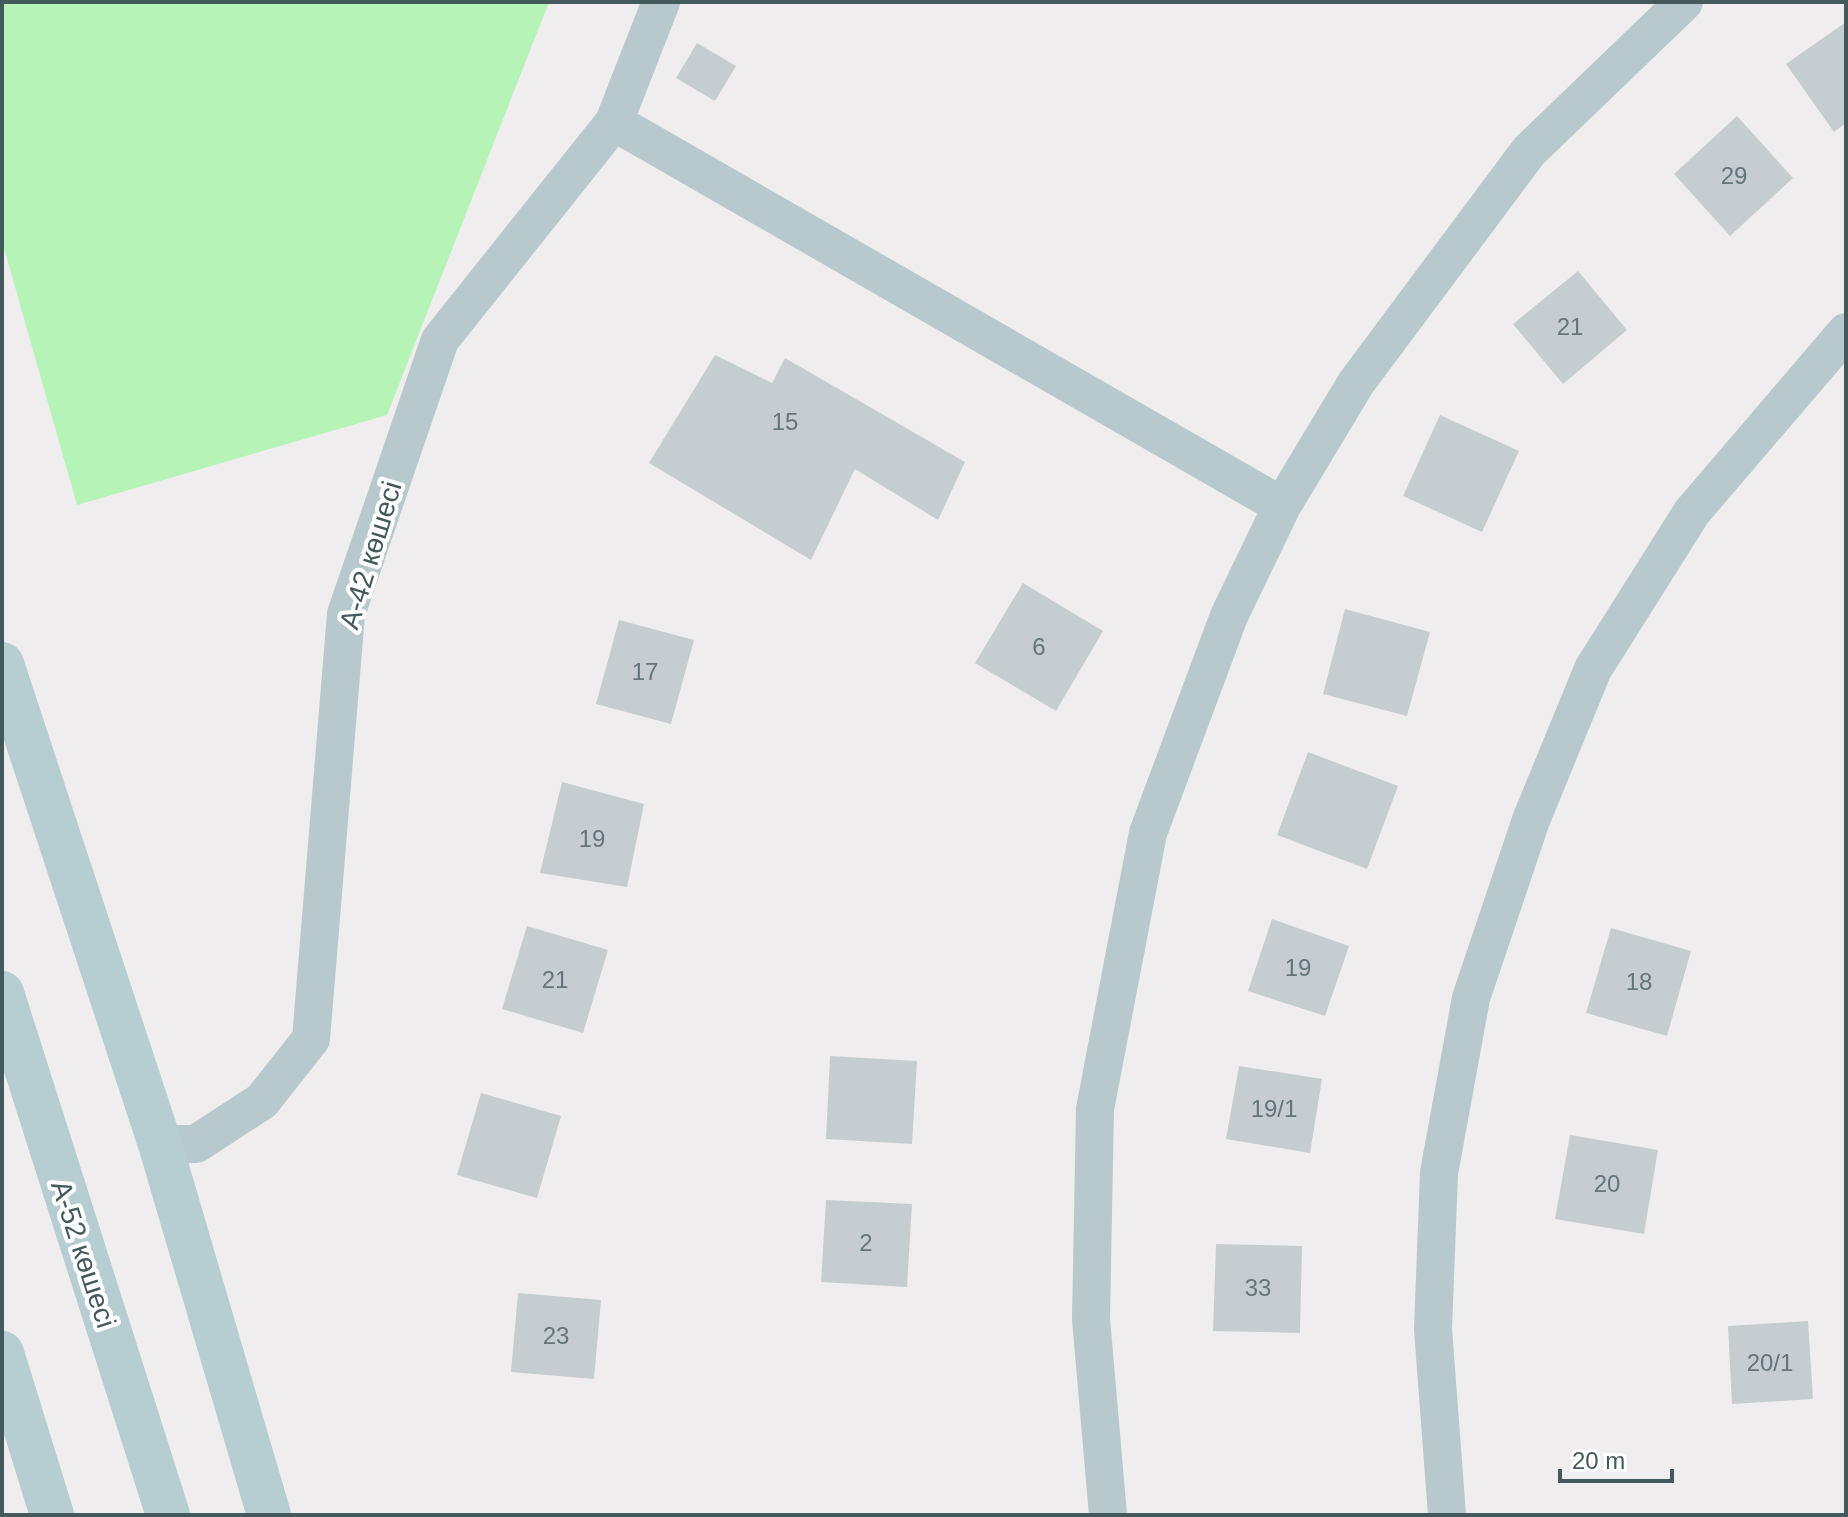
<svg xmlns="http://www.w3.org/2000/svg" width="1848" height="1517" font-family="Arial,sans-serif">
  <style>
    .green { fill: #b6f3b7 }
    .building { fill: #c6cdd1 }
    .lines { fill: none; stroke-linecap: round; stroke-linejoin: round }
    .street { stroke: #b7c9cc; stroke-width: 38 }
    .secondary { stroke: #b6cdd1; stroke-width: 44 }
    .labels { text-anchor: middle; stroke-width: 8; stroke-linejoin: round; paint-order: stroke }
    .number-label { font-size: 24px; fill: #647679 }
    .street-label { font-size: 28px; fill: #43595c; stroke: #fff }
  </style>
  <rect width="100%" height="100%" fill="#f0edee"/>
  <!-- green -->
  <path class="green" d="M 2,2 L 549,2 L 387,415 L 77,505 L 2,241 Z"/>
  <!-- building -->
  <path class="building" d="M 1846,22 L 1846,123 L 1834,132 L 1786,64 Z
    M 697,43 L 736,66 L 715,101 L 676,78 Z
    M 1737,116 L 1793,178 L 1730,236 L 1674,174 Z
    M 1578,271 L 1627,330 L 1563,384 L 1513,324 Z
    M 715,355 L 772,383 L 785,358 L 965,462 L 938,520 L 855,469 L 811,560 L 649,463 Z
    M 1440,415 L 1519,451 L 1482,532 L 1403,496 Z
    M 1023,583 L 1103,631 L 1056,711 L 975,663 Z
    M 1345,609 L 1430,632 L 1407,716 L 1323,694 Z
    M 619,620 L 694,640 L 671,724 L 596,704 Z
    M 1308,752 L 1398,786 L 1367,869 L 1277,835 Z
    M 562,782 L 644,804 L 627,887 L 540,873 Z
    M 1272,919 L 1349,946 L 1325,1016 L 1248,991 Z
    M 527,926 L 608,950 L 583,1033 L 502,1009 Z
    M 1611,928 L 1691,951 L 1667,1036 L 1586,1013 Z
    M 830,1056 L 917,1061 L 912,1144 L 826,1139 Z
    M 1239,1066 L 1322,1079 L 1310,1153 L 1226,1139 Z
    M 481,1093 L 561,1116 L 537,1198 L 457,1175 Z
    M 1570,1135 L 1658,1150 L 1644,1234 L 1555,1219 Z
    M 826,1200 L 912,1204 L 907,1287 L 821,1282 Z
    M 1216,1244 L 1302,1246 L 1300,1333 L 1213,1331 Z
    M 518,1293 L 601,1300 L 594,1379 L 511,1372 Z
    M 1808,1321 L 1813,1399 L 1732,1404 L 1728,1326 Z"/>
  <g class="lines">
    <!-- street -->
    <path class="street" d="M 614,122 L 1282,506
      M 160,1144 L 196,1144 L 262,1101 L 311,1039 L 346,614 L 440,340 L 614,122 L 661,2
      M 1108,1515 L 1091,1319 L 1095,1109 L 1148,833 L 1229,616 L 1282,506 L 1356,383 L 1529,151 L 1684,2
      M 1447,1515 L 1433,1329 L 1439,1173 L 1471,998 L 1531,820 L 1593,669 L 1692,512 L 1846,332"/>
    <!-- secondary -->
    <path class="secondary" d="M 2,664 L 160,1144 L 269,1515
      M 2,993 L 168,1515
      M 2,1353 L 52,1515"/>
  </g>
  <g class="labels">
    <!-- number labels -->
    <g class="number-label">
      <text x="1734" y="184">29</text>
      <text x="1570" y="335">21</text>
      <text x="785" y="430">15</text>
      <text x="1039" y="655">6</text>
      <text x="645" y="680">17</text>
      <text x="592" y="847">19</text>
      <text x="1298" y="976">19</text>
      <text x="555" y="988">21</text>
      <text x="1639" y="990">18</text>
      <text x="1274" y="1117">19/1</text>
      <text x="1607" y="1192">20</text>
      <text x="866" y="1251">2</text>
      <text x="1258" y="1296">33</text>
      <text x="556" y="1344">23</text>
      <text x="1770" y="1371">20/1</text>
    </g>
    <!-- street labels -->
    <g class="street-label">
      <text transform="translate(370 555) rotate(-73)" y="10">А-42 көшесі</text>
      <text transform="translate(84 1254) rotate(72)" y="10">А-52 көшесі</text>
    </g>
  </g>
  <!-- border -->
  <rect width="1848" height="1517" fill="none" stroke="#43595c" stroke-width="8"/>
  <!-- scale -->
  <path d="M1560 1469v12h112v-12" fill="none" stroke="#43595c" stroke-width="4"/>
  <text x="1572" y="1469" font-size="24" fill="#43595c" stroke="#ffffff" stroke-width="6" paint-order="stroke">20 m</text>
</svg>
